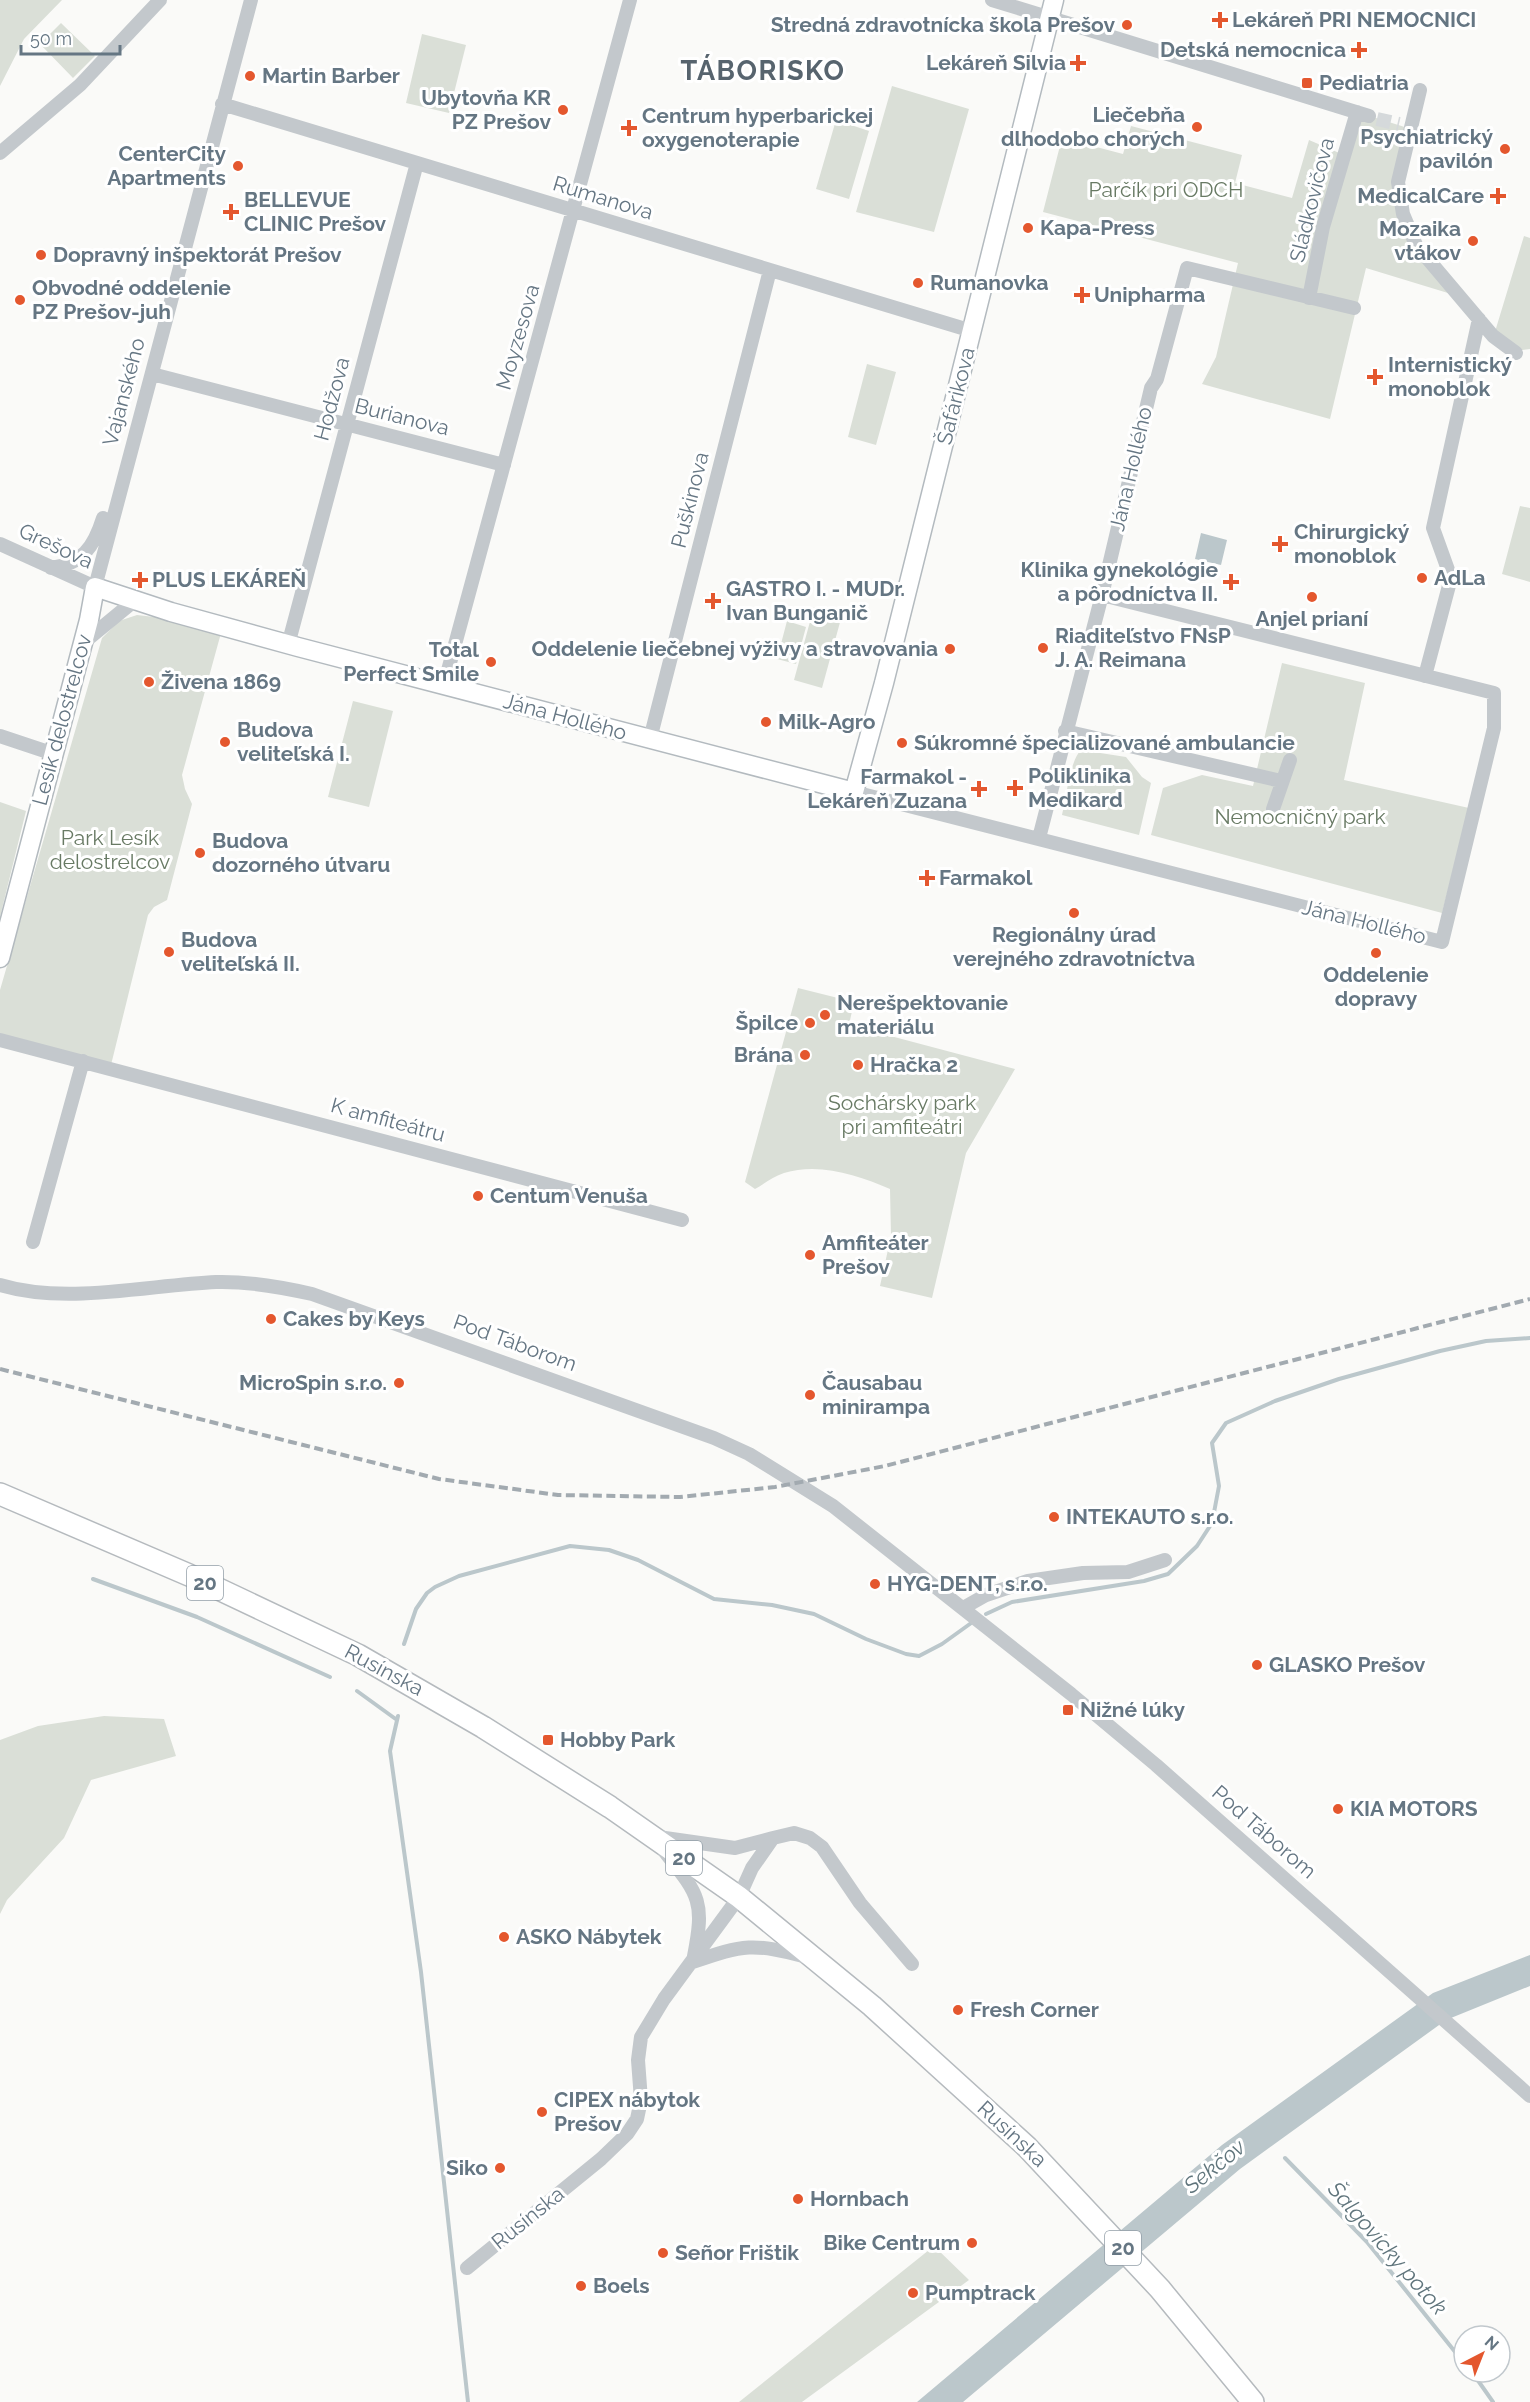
<svg xmlns="http://www.w3.org/2000/svg" width="1530" height="2402" font-family="Raleway,sans-serif">
  <style>
    .green { fill: #dadfd7 }
    .water { fill: #bbc7cb }
    .lines { fill: none; stroke-linecap: round; stroke-linejoin: round }
    .stream { stroke: #bbc7cb; stroke-width: 4 }
    .street-tunnel { stroke: #d5d9db; stroke-width: 14; stroke-dasharray: 14 7; stroke-linecap: butt }
    .secondary-casing { stroke: #b3babf; stroke-width: 21 }
    .primary-casing { stroke: #b5babe; stroke-width: 24 }
    .street { stroke: #c3c8cc; stroke-width: 14 }
    .secondary { stroke: #fff; stroke-width: 18 }
    .primary { stroke: #fff; stroke-width: 21 }
    .rail { stroke: #a2aab0; stroke-width: 4; stroke-dasharray: 9 4.5; stroke-linecap: butt }
    .poi-dot { fill: #e4572e; stroke: #fff; stroke-width: 2 }
    .labels { text-anchor: middle; stroke-width: 6; stroke-linejoin: round; paint-order: stroke }
    .shield { fill: #fff; stroke: #939fa8; stroke-width: 1.5 }
    .shield-label { font-size: 20px; font-weight: bold; fill: #657683 }
    .poi-label { font-size: 21px; font-weight: bold; fill: #657683; stroke: #fff; text-anchor: start }
    .park-label { font-size: 21px; fill: #687a64; stroke: #fff }
    .street-label { font-size: 21px; fill: #657683; stroke: #fff }
    .water-label { font-size: 22px; font-style: italic; fill: #60757c; stroke: #fff }
    .district-label { font-size: 27px; font-weight: bold; letter-spacing: 1.5px; fill: #57646e; stroke: #fff }
  </style>
  <rect width="100%" height="100%" fill="#fafaf8"/>
  <!-- green -->
  <path class="green" d="M 0,0 L 62,0 L 24,39 L 0,86 Z
    M 61,23 L 95,56 L 73,78 L 40,44 Z
    M 422,34 L 466,45 L 449,113 L 406,103 Z
    M 892,86 L 969,109 L 934,232 L 856,212 Z
    M 1357,112 L 1411,129 L 1401,212 L 1461,297 L 1366,268 L 1330,419 L 1202,384 L 1216,357 L 1238,263 L 1043,212 L 1062,138 L 1123,154 L 1131,126 L 1242,155 L 1235,183 L 1292,198 L 1309,140 L 1344,155 Z
    M 836,120 L 869,131 L 849,199 L 816,189 Z
    M 1524,236 L 1530,238 L 1530,349 L 1515,351 L 1494,335 Z
    M 867,364 L 896,372 L 876,445 L 848,437 Z
    M 1520,506 L 1530,508 L 1530,582 L 1502,574 Z
    M 814,607 L 842,615 L 822,688 L 794,680 Z
    M 137,615 L 163,618 L 221,633 L 182,775 L 185,789 L 192,804 L 167,900 L 154,907 L 148,915 L 110,1069 L 0,1039 L 0,990 L 102,638 L 119,621 Z
    M 787,621 L 806,627 L 796,664 L 777,659 Z
    M 1282,663 L 1365,683 L 1344,780 L 1469,808 L 1442,913 L 1151,835 L 1163,788 L 1202,775 L 1253,786 Z
    M 353,701 L 393,711 L 369,807 L 328,797 Z
    M 1081,750 L 1126,757 L 1142,777 L 1151,783 L 1139,835 L 1062,815 C 1066,799 1070,760 1081,750 Z
    M 0,802 L 26,811 L 0,917 Z
    M 798,988 L 854,1002 L 849,1025 L 1015,1069 L 966,1153 L 932,1298 L 880,1286 L 891,1236 L 890,1189 C 858,1175 819,1162 784,1173 C 774,1176 764,1184 755,1189 L 745,1182 Z
    M 104,1716 L 164,1719 L 176,1756 L 91,1780 L 64,1838 L 7,1900 L 0,1914 L 0,1740 L 38,1726 Z
    M 934,2246 L 969,2280 L 802,2402 L 739,2402 Z"/>
  <!-- water -->
  <path class="water" d="M 1201,533 L 1227,540 L 1221,565 L 1195,559 Z
    M 1530,1955 L 1530,1986 L 1446,2020 L 1240,2169 L 963,2402 L 917,2402 L 1222,2145 L 1433,1993 Z"/>
  <g class="lines">
    <!-- stream -->
    <path class="stream" d="M 93,1579 L 197,1617 L 330,1677
      M 986,1614 L 1012,1602 L 1144,1581 L 1168,1574 L 1197,1546 L 1212,1523 L 1219,1486 L 1212,1443 L 1226,1423 L 1275,1401 L 1339,1379 L 1440,1351 L 1486,1341 L 1530,1338
      M 404,1644 L 416,1609 L 427,1593 L 435,1587 L 459,1576 L 570,1546 L 609,1550 L 638,1560 L 714,1599 L 772,1605 L 814,1614 L 866,1639 L 906,1654 L 919,1656 L 942,1644 L 974,1621
      M 357,1691 L 397,1720
      M 398,1716 L 390,1751 L 421,1972 L 468,2402
      M 1285,2158 L 1367,2242 L 1464,2363
      M 1472,2372 L 1493,2402"/>
    <!-- street-tunnel -->
    <path class="street-tunnel" d="M 1377,119 L 1399,124"/>
    <defs>
      <path id="secondary" d="M 0,958 L 89,620 L 95,587 L 171,612 L 298,647 L 854,792 L 884,683 L 1054,0"/>
      <path id="primary" d="M 0,1494 L 189,1575 L 358,1655 L 483,1727 L 610,1807 L 739,1897 L 872,2006 L 1027,2147 L 1160,2289 L 1253,2402"/>
    </defs>
    <!-- secondary casing -->
    <use href="#secondary" class="secondary-casing"/>
    <!-- primary casing -->
    <use href="#primary" class="primary-casing"/>
    <!-- street -->
    <path class="street" d="M 992,0 L 1369,116
      M 1420,90 L 1398,182 L 1403,214 L 1416,245 L 1493,336 L 1516,353
      M 222,104 L 972,331
      M 0,153 L 80,85 L 160,0
      M 1309,298 L 1323,227 L 1357,112
      M 152,374 L 504,465
      M 0,544 L 95,587 L 251,0
      M 51,568 C 82,564 94,547 103,518
      M 83,643 L 134,601
      M 288,645 L 417,163
      M 1425,676 L 1451,578 L 1433,528 L 1479,319
      M 444,685 L 630,0
      M 1065,731 L 1281,781
      M 0,736 L 54,754
      M 650,739 L 770,270
      M 854,792 L 1442,942 L 1494,728 L 1494,693 L 1102,595
      M 1273,809 L 1290,760
      M 1039,838 L 1102,595 L 1151,388 L 1157,379 L 1187,268 L 1354,308
      M 0,1040 L 682,1220
      M 33,1242 L 83,1061
      M 0,1285 C 66,1305 149,1285 216,1282 C 249,1281 281,1287 312,1294 L 714,1438 L 749,1454 L 833,1506 L 1071,1694 L 1156,1765 L 1530,2096
      M 963,1608 L 986,1595 L 1028,1581 L 1083,1573 L 1128,1572 L 1165,1560
      M 658,1837 L 735,1848 L 773,1838
      M 665,1852 C 699,1895 705,1901 694,1956
      M 693,1962 C 744,1944 753,1943 807,1957
      M 467,2268 L 601,2159 L 627,2134 L 637,2119 L 641,2100 L 638,2060 L 641,2037 L 664,1999 L 739,1897 L 752,1868 L 773,1838 L 794,1833 L 810,1838 L 822,1847 L 860,1903 L 912,1964"/>
    <!-- secondary -->
    <use href="#secondary" class="secondary"/>
    <!-- primary -->
    <use href="#primary" class="primary"/>
    <!-- rail -->
    <path class="rail" d="M 0,1369 L 439,1479 L 558,1495 L 680,1497 L 775,1487 L 885,1466 L 1530,1299"/>
  </g>
  <!-- markers -->
  <g class="poi-dot">
    <path d="M1217 11h6v6h6v6h-6v6h-6v-6h-6v-6h6z"/>
    <circle cx="1127" cy="25" r="6"/>
    <path d="M1356 41h6v6h6v6h-6v6h-6v-6h-6v-6h6z"/>
    <path d="M1075 54h6v6h6v6h-6v6h-6v-6h-6v-6h6z"/>
    <circle cx="250" cy="76" r="6"/>
    <rect x="1301" y="77" width="12" height="12" rx="3"/>
    <circle cx="563" cy="110" r="6"/>
    <circle cx="1197" cy="127" r="6"/>
    <path d="M626 119h6v6h6v6h-6v6h-6v-6h-6v-6h6z"/>
    <circle cx="1505" cy="149" r="6"/>
    <circle cx="238" cy="166" r="6"/>
    <path d="M1495 187h6v6h6v6h-6v6h-6v-6h-6v-6h6z"/>
    <path d="M228 203h6v6h6v6h-6v6h-6v-6h-6v-6h6z"/>
    <circle cx="1028" cy="228" r="6"/>
    <circle cx="1473" cy="241" r="6"/>
    <circle cx="41" cy="255" r="6"/>
    <circle cx="918" cy="283" r="6"/>
    <path d="M1079 286h6v6h6v6h-6v6h-6v-6h-6v-6h6z"/>
    <circle cx="20" cy="300" r="6"/>
    <path d="M1372 368h6v6h6v6h-6v6h-6v-6h-6v-6h6z"/>
    <path d="M1277 535h6v6h6v6h-6v6h-6v-6h-6v-6h6z"/>
    <circle cx="1422" cy="578" r="6"/>
    <path d="M137 571h6v6h6v6h-6v6h-6v-6h-6v-6h6z"/>
    <path d="M1228 573h6v6h6v6h-6v6h-6v-6h-6v-6h6z"/>
    <circle cx="1312" cy="597" r="6"/>
    <path d="M710 592h6v6h6v6h-6v6h-6v-6h-6v-6h6z"/>
    <circle cx="1043" cy="648" r="6"/>
    <circle cx="950" cy="649" r="6"/>
    <circle cx="491" cy="662" r="6"/>
    <circle cx="149" cy="682" r="6"/>
    <circle cx="766" cy="722" r="6"/>
    <circle cx="225" cy="742" r="6"/>
    <circle cx="902" cy="743" r="6"/>
    <path d="M1012 779h6v6h6v6h-6v6h-6v-6h-6v-6h6z"/>
    <path d="M976 780h6v6h6v6h-6v6h-6v-6h-6v-6h6z"/>
    <circle cx="200" cy="853" r="6"/>
    <path d="M924 869h6v6h6v6h-6v6h-6v-6h-6v-6h6z"/>
    <circle cx="1074" cy="913" r="6"/>
    <circle cx="169" cy="952" r="6"/>
    <circle cx="1376" cy="953" r="6"/>
    <circle cx="825" cy="1015" r="6"/>
    <circle cx="810" cy="1023" r="6"/>
    <circle cx="805" cy="1055" r="6"/>
    <circle cx="858" cy="1065" r="6"/>
    <circle cx="478" cy="1196" r="6"/>
    <circle cx="810" cy="1255" r="6"/>
    <circle cx="271" cy="1319" r="6"/>
    <circle cx="399" cy="1383" r="6"/>
    <circle cx="810" cy="1395" r="6"/>
    <circle cx="1054" cy="1517" r="6"/>
    <circle cx="875" cy="1584" r="6"/>
    <circle cx="1257" cy="1665" r="6"/>
    <rect x="1062" y="1704" width="12" height="12" rx="3"/>
    <rect x="542" y="1734" width="12" height="12" rx="3"/>
    <circle cx="1338" cy="1809" r="6"/>
    <circle cx="504" cy="1937" r="6"/>
    <circle cx="958" cy="2010" r="6"/>
    <circle cx="542" cy="2112" r="6"/>
    <circle cx="500" cy="2168" r="6"/>
    <circle cx="798" cy="2199" r="6"/>
    <circle cx="972" cy="2243" r="6"/>
    <circle cx="663" cy="2253" r="6"/>
    <circle cx="581" cy="2286" r="6"/>
    <circle cx="913" cy="2293" r="6"/>
  </g>
  <g class="labels">
    <!-- shield labels -->
    <g class="shield">
      <rect x="187" y="1566" width="36" height="34" rx="4.5"/>
      <rect x="666" y="1841" width="36" height="34" rx="4.5"/>
      <rect x="1105" y="2231" width="36" height="34" rx="4.5"/>
    </g>
    <g class="shield-label">
      <text x="205" y="1590">20</text>
      <text x="684" y="1865">20</text>
      <text x="1123" y="2255">20</text>
    </g>
    <!-- poi labels -->
    <g class="poi-label">
      <text x="1232" y="27">Lekáreň PRI NEMOCNICI</text>
      <text x="1115" y="32" text-anchor="end">Stredná zdravotnícka škola Prešov</text>
      <text x="1346" y="57" text-anchor="end">Detská nemocnica</text>
      <text x="1066" y="70" text-anchor="end">Lekáreň Silvia</text>
      <text x="262" y="83">Martin Barber</text>
      <text x="1319" y="90">Pediatria</text>
      <text x="551" y="105" text-anchor="end">Ubytovňa KR<tspan x="551" dy="24">PZ Prešov</tspan></text>
      <text x="1185" y="122" text-anchor="end">Liečebňa<tspan x="1185" dy="24">dlhodobo chorých</tspan></text>
      <text x="642" y="123">Centrum hyperbarickej<tspan x="642" dy="24">oxygenoterapie</tspan></text>
      <text x="1493" y="144" text-anchor="end">Psychiatrický<tspan x="1493" dy="24">pavilón</tspan></text>
      <text x="226" y="161" text-anchor="end">CenterCity<tspan x="226" dy="24">Apartments</tspan></text>
      <text x="1484" y="203" text-anchor="end">MedicalCare</text>
      <text x="244" y="207">BELLEVUE<tspan x="244" dy="24">CLINIC Prešov</tspan></text>
      <text x="1040" y="235">Kapa-Press</text>
      <text x="1461" y="236" text-anchor="end">Mozaika<tspan x="1461" dy="24">vtákov</tspan></text>
      <text x="53" y="262">Dopravný inšpektorát Prešov</text>
      <text x="930" y="290">Rumanovka</text>
      <text x="32" y="295">Obvodné oddelenie<tspan x="32" dy="24">PZ Prešov-juh</tspan></text>
      <text x="1094" y="302">Unipharma</text>
      <text x="1388" y="372">Internistický<tspan x="1388" dy="24">monoblok</tspan></text>
      <text x="1294" y="539">Chirurgický<tspan x="1294" dy="24">monoblok</tspan></text>
      <text x="1218" y="577" text-anchor="end">Klinika gynekológie<tspan x="1218" dy="24">a pôrodníctva II.</tspan></text>
      <text x="1434" y="585">AdLa</text>
      <text x="152" y="587">PLUS LEKÁREŇ</text>
      <text x="726" y="596">GASTRO I. - MUDr.<tspan x="726" dy="24">Ivan Bunganič</tspan></text>
      <text x="1312" y="626" text-anchor="middle">Anjel prianí</text>
      <text x="1055" y="643">Riaditeľstvo FNsP<tspan x="1055" dy="24">J. A. Reimana</tspan></text>
      <text x="938" y="656" text-anchor="end">Oddelenie liečebnej výživy a stravovania</text>
      <text x="479" y="657" text-anchor="end">Total<tspan x="479" dy="24">Perfect Smile</tspan></text>
      <text x="161" y="689">Živena 1869</text>
      <text x="778" y="729">Milk-Agro</text>
      <text x="237" y="737">Budova<tspan x="237" dy="24">veliteľská I.</tspan></text>
      <text x="914" y="750">Súkromné špecializované ambulancie</text>
      <text x="1028" y="783">Poliklinika<tspan x="1028" dy="24">Medikard</tspan></text>
      <text x="967" y="784" text-anchor="end">Farmakol -<tspan x="967" dy="24">Lekáreň Zuzana</tspan></text>
      <text x="212" y="848">Budova<tspan x="212" dy="24">dozorného útvaru</tspan></text>
      <text x="939" y="885">Farmakol</text>
      <text x="1074" y="942" text-anchor="middle">Regionálny úrad<tspan x="1074" dy="24">verejného zdravotníctva</tspan></text>
      <text x="181" y="947">Budova<tspan x="181" dy="24">veliteľská II.</tspan></text>
      <text x="1376" y="982" text-anchor="middle">Oddelenie<tspan x="1376" dy="24">dopravy</tspan></text>
      <text x="837" y="1010">Nerešpektovanie<tspan x="837" dy="24">materiálu</tspan></text>
      <text x="798" y="1030" text-anchor="end">Špilce</text>
      <text x="793" y="1062" text-anchor="end">Brána</text>
      <text x="870" y="1072">Hračka 2</text>
      <text x="490" y="1203">Centum Venuša</text>
      <text x="822" y="1250">Amfiteáter<tspan x="822" dy="24">Prešov</tspan></text>
      <text x="283" y="1326">Cakes by Keys</text>
      <text x="387" y="1390" text-anchor="end">MicroSpin s.r.o.</text>
      <text x="822" y="1390">Čausabau<tspan x="822" dy="24">minirampa</tspan></text>
      <text x="1066" y="1524">INTEKAUTO s.r.o.</text>
      <text x="887" y="1591">HYG-DENT, s.r.o.</text>
      <text x="1269" y="1672">GLASKO Prešov</text>
      <text x="1080" y="1717">Nižné lúky</text>
      <text x="560" y="1747">Hobby Park</text>
      <text x="1350" y="1816">KIA MOTORS</text>
      <text x="516" y="1944">ASKO Nábytek</text>
      <text x="970" y="2017">Fresh Corner</text>
      <text x="554" y="2107">CIPEX nábytok<tspan x="554" dy="24">Prešov</tspan></text>
      <text x="488" y="2175" text-anchor="end">Siko</text>
      <text x="810" y="2206">Hornbach</text>
      <text x="960" y="2250" text-anchor="end">Bike Centrum</text>
      <text x="675" y="2260">Señor Frištik</text>
      <text x="593" y="2293">Boels</text>
      <text x="925" y="2300">Pumptrack</text>
    </g>
    <!-- park labels -->
    <g class="park-label">
      <text x="1166" y="197">Parčík pri ODCH</text>
      <text x="1300" y="824">Nemocničný park</text>
      <text x="110" y="845">Park Lesík<tspan x="110" dy="24">delostrelcov</tspan></text>
      <text x="902" y="1110">Sochársky park<tspan x="902" dy="24">pri amfiteátri</tspan></text>
    </g>
    <!-- street labels -->
    <g class="street-label">
      <text transform="translate(603 198) rotate(17)" y="7">Rumanova</text>
      <text transform="translate(1312 200) rotate(-76)" y="7">Sládkovičova</text>
      <text transform="translate(518 337) rotate(-74)" y="7">Moyzesova</text>
      <text transform="translate(124 392) rotate(-75)" y="7">Vajanského</text>
      <text transform="translate(956 396) rotate(-76)" y="7">Šafárikova</text>
      <text transform="translate(332 399) rotate(-75)" y="7">Hodžova</text>
      <text transform="translate(402 417) rotate(14)" y="7">Burianova</text>
      <text transform="translate(1131 469) rotate(-77)" y="7">Jána Hollého</text>
      <text transform="translate(690 500) rotate(-76)" y="7">Puškinova</text>
      <text transform="translate(56 546) rotate(25)" y="7">Grešova</text>
      <text transform="translate(565 717) rotate(15)" y="7">Jána Hollého</text>
      <text transform="translate(62 720) rotate(-75)" y="7">Lesík delostrelcov</text>
      <text transform="translate(1364 922) rotate(14)" y="7">Jána Hollého</text>
      <text transform="translate(388 1120) rotate(15)" y="7">K amfiteátru</text>
      <text transform="translate(515 1343) rotate(20)" y="7">Pod Táborom</text>
      <text transform="translate(384 1670) rotate(28)" y="7">Rusínska</text>
      <text transform="translate(1264 1832) rotate(41)" y="7">Pod Táborom</text>
      <text transform="translate(1012 2134) rotate(43)" y="7">Rusínska</text>
      <text transform="translate(528 2218) rotate(-39)" y="7">Rusínska</text>
    </g>
    <!-- water labels -->
    <g class="water-label">
      <text transform="translate(1214 2166) rotate(-39)" y="8">Sekčov</text>
      <text transform="translate(1388 2248) rotate(49)" y="8">Šalgovícky potok</text>
    </g>
    <!-- district labels -->
    <g class="district-label">
      <text x="763" y="80">TÁBORISKO</text>
    </g>
  </g>
  <!-- north arrow -->
  <g transform="translate(1482 2354) rotate(42)"><circle r="28" fill="#ffffff" stroke="#c1c8cd" stroke-width="1.5"/>
  <path d="M0-4.5L10 22L0 15L-10 22Z" fill="#e4572e"/>
  <text y="-9" font-size="16" font-weight="bold" text-anchor="middle" fill="#657683">N</text>
  </g>
  <!-- scale -->
  <path d="M21 45v9h99v-9" fill="none" stroke="#657683" stroke-width="3"/>
  <text x="30" y="45" font-size="18" fill="#657683" stroke="#ffffff" stroke-width="4.5" paint-order="stroke">50 m</text>
</svg>
